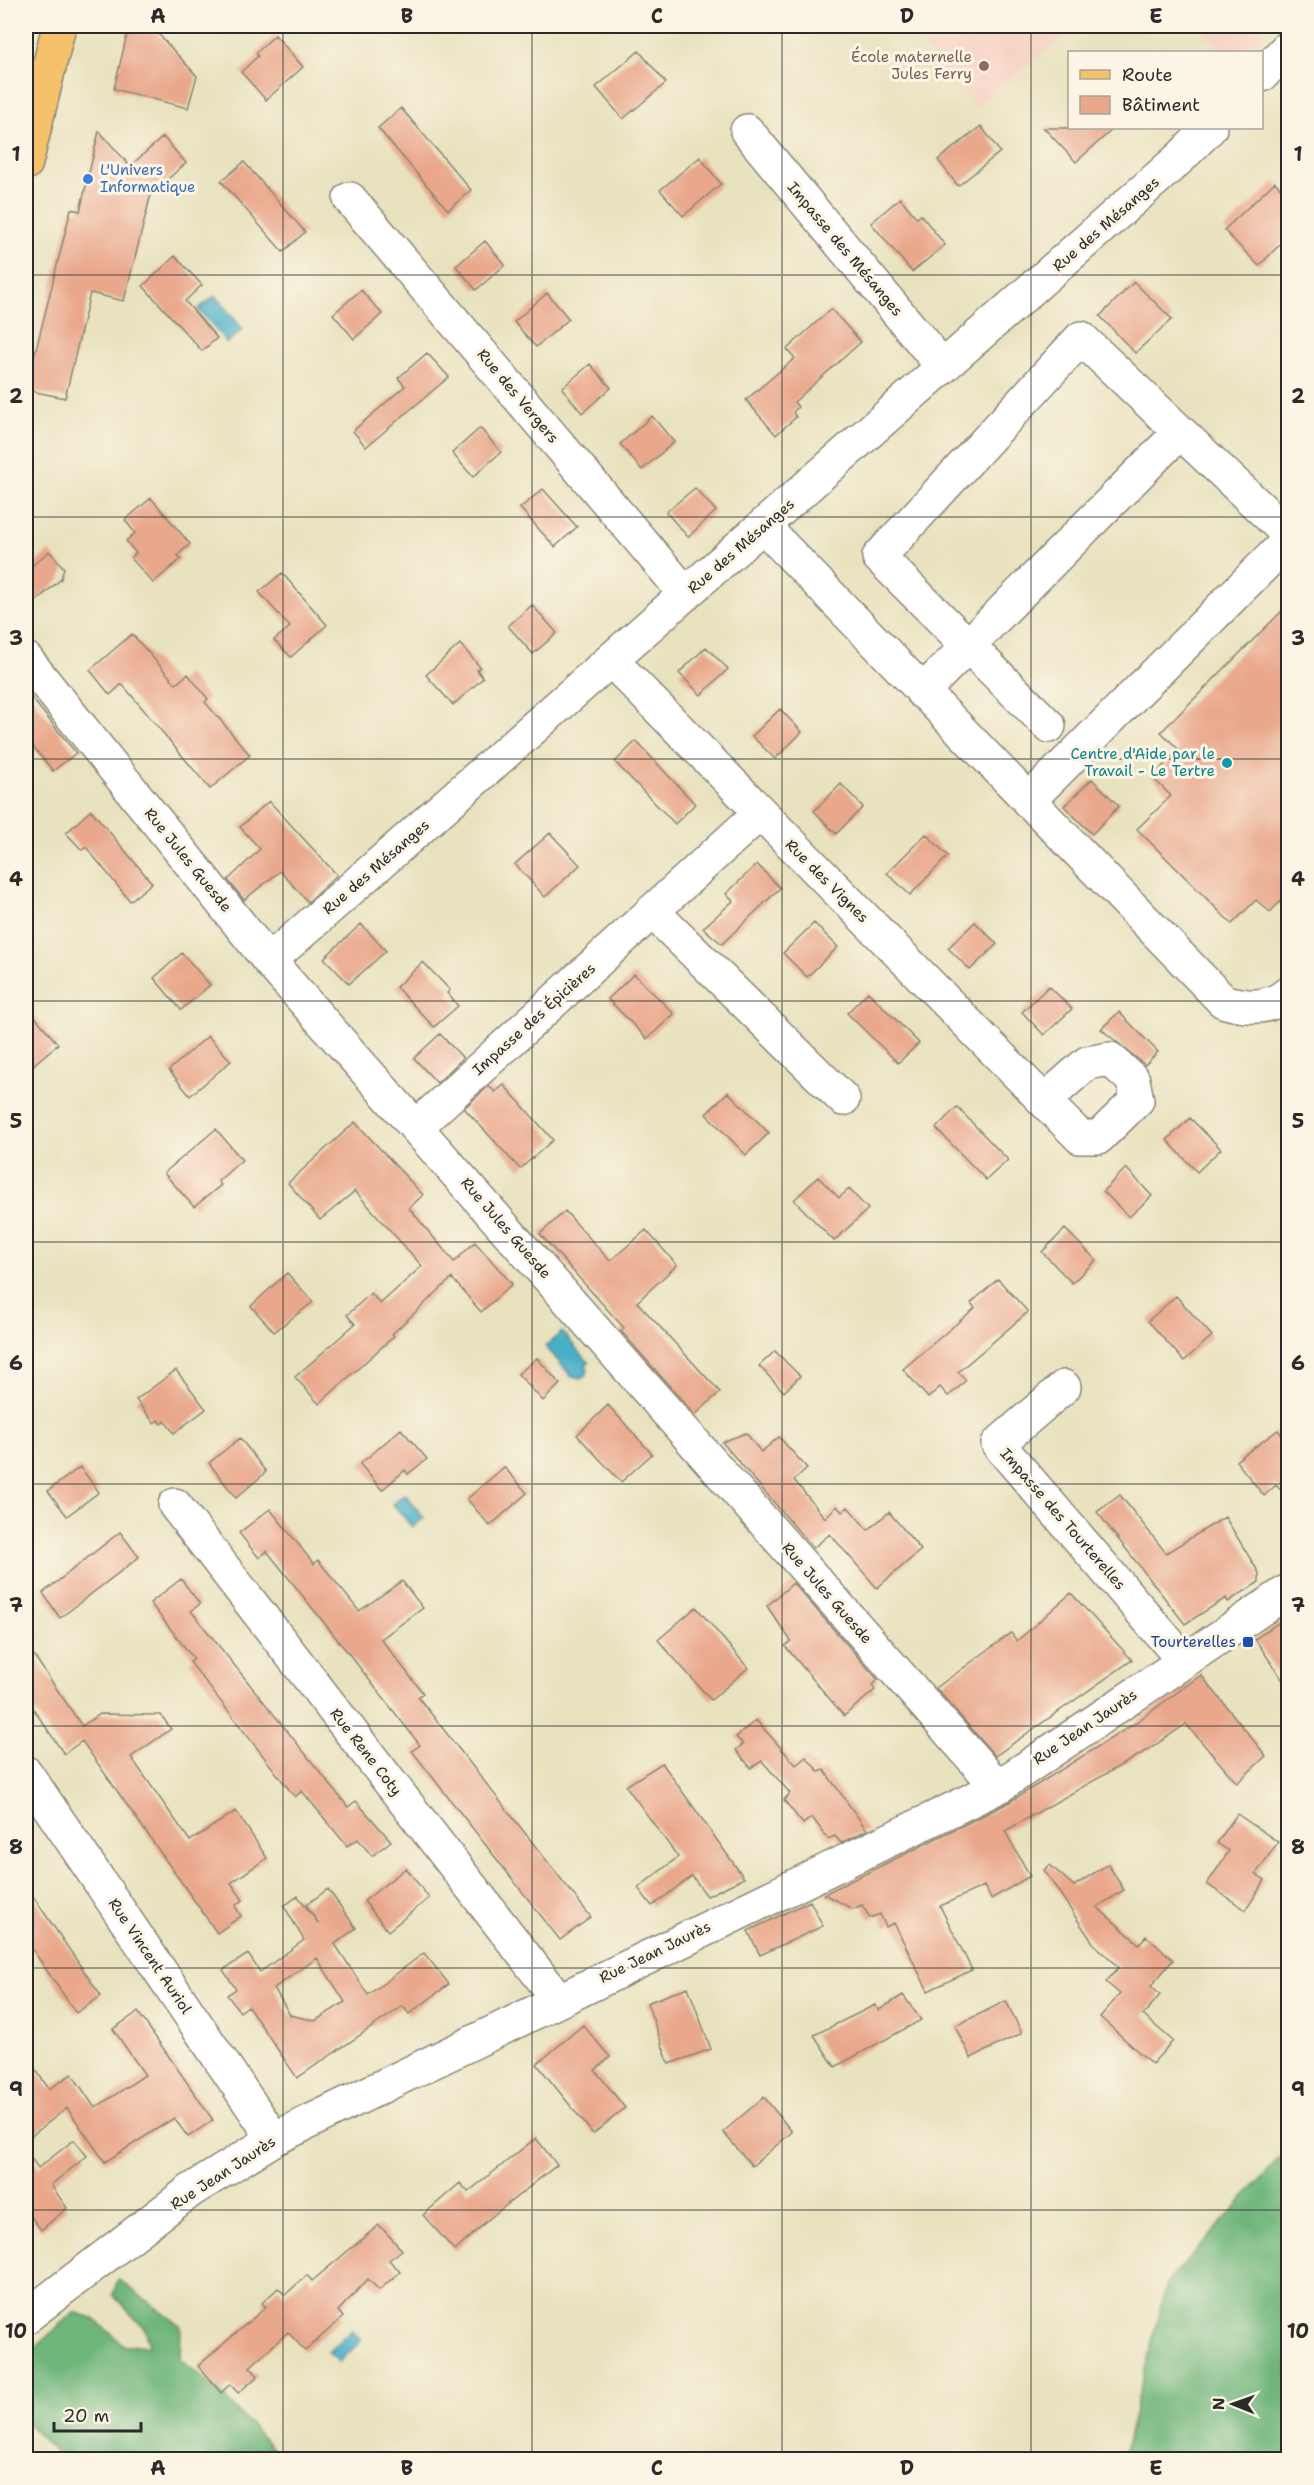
<svg xmlns="http://www.w3.org/2000/svg" width="1314" height="2485" viewBox="0 0 1314 2485" font-family="'Shantell Sans',sans-serif">
	<rect width="100%" height="100%" fill="#fcf5e5"/>
	<filter id="ink" filterUnits="userSpaceOnUse"><feTurbulence type="fractalNoise" baseFrequency=".0167" numOctaves="2"/><feDisplacementMap in="SourceGraphic" scale="12" xChannelSelector="R" yChannelSelector="G"/><feConvolveMatrix kernelMatrix="1 2 1 2 8 2 1 2 1" color-interpolation-filters="sRGB"/></filter>
	<filter id="wash" filterUnits="userSpaceOnUse"><feTurbulence type="fractalNoise" baseFrequency=".008" numOctaves="4" result="noise"/><feDisplacementMap in="SourceGraphic" scale="24" xChannelSelector="R" yChannelSelector="G"/><feGaussianBlur stdDeviation="1.35" result="paint"/><feColorMatrix in="noise" values="0 0 0 0 0 0 0 0 0 0 0 0 0 0 0 0 0 1.4 0 .05"/><feComposite in="paint" operator="in"/></filter>
	<g filter="url(#wash)">
		<rect width="100%" height="100%" fill="#e9e2bf"/>
		<!-- built -->
		<path fill="#f6d2c3" d="M908,26H1077L975,107Z
			M1198,26H1259L1265,33L1244,52H1221Z"/>
		<!-- forest -->
		<path fill="#6eb57a" stroke="#4c7052" stroke-width="1.5" d="M1288,2149V2459H1123L1166,2284Z
			M118,2279L181,2326L180,2359L221,2393L282,2459H62L26,2422V2355L75,2312L94,2319L125,2346L149,2345L146,2330L113,2295Z"/>
		<!-- water -->
		<path fill="#48afc7" stroke="#3a6d79" stroke-width="1.5" d="M215,296L243,329L227,343L198,309Z
			M562,1332L589,1363L586,1365L588,1371L583,1378L572,1377L545,1346Z
			M405,1494L424,1518L412,1527L393,1504Z
			M352,2330L361,2341L339,2362L328,2352Z"/>
		<g id="blocks">
			<!-- building -->
			<path fill="#e9a78b" fill-rule="evenodd" d="M129,26H151L197,76L188,108L114,89Z
				M275,35L303,67L266,100L241,72L258,56L256,53Z
				M639,51L666,83L623,119L596,87Z
				M401,108L471,190L448,210L378,128Z
				M981,126L1000,152L958,186L938,160Z
				M1044,128H1114L1076,162Z
				M99,131L130,166L163,137L186,163L151,194L124,301L90,293L65,398L26,390L71,209L80,211Z
				M700,157L721,184L683,216L660,190Z
				M244,162L305,232L283,252L221,181Z
				M1275,182L1288,197V236L1259,266L1224,230Z
				M900,198L917,218L921,215L945,245L912,272L871,223Z
				M485,241L505,265L476,290L456,266Z
				M175,256L202,285L185,301L217,338L202,351L143,286Z
				M1134,282L1172,319L1135,353L1100,316Z
				M361,290L382,314L354,339L333,314Z
				M547,293L569,319L536,347L514,322Z
				M831,309L861,342L794,402L798,407L793,412L796,417L776,435L746,400L795,358L787,349Z
				M427,353L449,377L366,447L353,431L405,386L398,378Z
				M590,364L611,388L582,413L562,388Z
				M652,416L674,442L642,470L620,444Z
				M480,428L501,452L473,477L452,453Z
				M695,488L716,511L688,537L666,512Z
				M543,489L577,527L555,547L520,508Z
				M151,498L190,544L178,555L181,559L153,583L131,558L136,553L126,541L135,533L125,520Z
				M49,551L64,568L61,579L26,610V571Z
				M282,573L327,625L291,657L274,640L290,627L259,592Z
				M532,605L557,633L533,654L508,626Z
				M1288,605V894L1270,912L1256,900L1232,924L1137,829L1171,796L1152,777L1179,750L1161,732Z
				M132,634L176,684L188,674L208,699L205,702L250,755L210,789L122,684L110,695L90,670Z
				M460,644L480,667L477,670L483,678L453,705L426,675Z
				M706,647L728,669L701,695L679,673Z
				M26,691L76,753L53,771L26,738Z
				M780,709L802,732L775,759L752,736Z
				M636,741L695,804L675,824L615,762Z
				M1092,779L1119,806L1092,834L1064,806Z
				M841,784L863,807L836,834L814,811Z
				M269,801L337,875L308,902L280,871L244,900L228,880L260,849L240,827Z
				M91,810L152,883L130,901L86,847L82,850L66,833Z
				M550,833L580,865L545,897L515,864Z
				M926,834L948,856L910,895L887,873Z
				M757,864L780,888L722,944L703,928L733,901L726,894Z
				M975,922L997,944L970,970L948,948Z
				M814,923L838,947L807,977L783,953Z
				M361,924L386,951L349,984L324,958Z
				M182,953L210,985L181,1010L154,978Z
				M423,962L450,990L447,993L458,1006L434,1027L396,987Z
				M634,974L674,1014L647,1039L608,999Z
				M1049,986L1072,1009L1044,1035L1022,1012Z
				M868,992L919,1043L898,1063L847,1013Z
				M26,1006L58,1044L26,1071Z
				M1119,1012L1158,1052L1145,1065L1101,1029Z
				M440,1034L463,1058L437,1083L414,1058Z
				M208,1036L231,1061L190,1096L169,1070Z
				M504,1085L553,1140L520,1169L464,1108L489,1086L495,1092Z
				M728,1092L769,1133L746,1155L706,1114Z
				M957,1107L1008,1160L986,1180L936,1128Z
				M1190,1118L1221,1149L1197,1172L1167,1140Z
				M355,1122L423,1195L409,1208L454,1262L475,1242L512,1284L481,1312L452,1278L392,1334L394,1336L319,1404L295,1377L355,1324L347,1315L371,1293L380,1304L422,1266L355,1191L320,1220L288,1183Z
				M216,1129L242,1160L218,1181L221,1185L194,1207L164,1173Z
				M1126,1168L1152,1196L1129,1217L1103,1191Z
				M818,1177L839,1198L849,1189L868,1209L834,1241L794,1200Z
				M565,1211L610,1261L646,1230L677,1265L637,1302L720,1392L695,1415L621,1331L624,1328L540,1234Z
				M1065,1229L1096,1260L1072,1283L1042,1252Z
				M287,1273L313,1302L274,1332L251,1306Z
				M998,1279L1028,1312L958,1372L966,1380L957,1389L948,1396L940,1387L928,1398L903,1369L975,1308L971,1303Z
				M1176,1296L1212,1336L1184,1361L1148,1321Z
				M775,1351L800,1376L784,1392L759,1366Z
				M537,1358L560,1384L543,1401L518,1374Z
				M176,1370L206,1409L174,1433L165,1421L161,1424L158,1420L154,1423L136,1400Z
				M608,1405L652,1454L621,1482L577,1435Z
				M401,1429L427,1459L408,1474L405,1470L382,1490L360,1464Z
				M1278,1430L1288,1443V1498L1276,1485L1264,1496L1236,1461Z
				M746,1433L761,1452L779,1437L807,1468L794,1480L825,1518L837,1506L842,1512L848,1507L868,1530L889,1512L921,1550L877,1588L830,1534L813,1548L722,1442Z
				M240,1438L266,1472L236,1498L209,1463Z
				M80,1467L99,1492L67,1516L48,1491Z
				M504,1467L527,1493L490,1526L467,1499Z
				M1120,1495L1166,1553L1225,1517L1259,1573V1582L1228,1602L1226,1598L1185,1624L1097,1512Z
				M270,1509L314,1564L318,1560L359,1611L402,1581L423,1608L381,1639L423,1693L418,1697L591,1917L560,1940L412,1751L420,1745L353,1659L267,1551L259,1558L239,1533Z
				M120,1532L139,1557L60,1618L43,1593Z
				M181,1579L200,1604L191,1611L348,1807L356,1801L391,1841L372,1856L358,1839L347,1846L302,1791L295,1797L190,1662L194,1659L150,1603Z
				M793,1583L878,1680L872,1685L875,1690L844,1716L785,1646L791,1641L767,1606Z
				M1071,1593L1132,1660L995,1756L936,1688L1011,1633L1017,1641Z
				M696,1607L748,1668L711,1700L658,1640Z
				M1288,1616V1688L1255,1639Z
				M26,1644L82,1726L100,1714L161,1715L171,1729L131,1757L190,1841L236,1811L267,1858L231,1883L243,1900L235,1906L241,1916L217,1933L82,1741L64,1754L26,1698Z
				M1201,1675L1266,1756L1237,1783L1186,1724L1148,1750L1005,1831L1030,1876L991,1899L984,1886L940,1906L972,1970L928,1991L894,1923L886,1927L880,1914L870,1918L862,1905L853,1909L824,1894L1008,1803L1131,1726Z
				M756,1720L796,1765L806,1757L819,1772L824,1770L867,1830L841,1843L835,1836L828,1839L812,1817L803,1824L784,1800L790,1793L762,1761L751,1768L736,1750L743,1744L736,1737Z
				M662,1763L744,1878L707,1896L692,1876L652,1906L638,1888L678,1857L626,1786Z
				M1237,1814L1278,1842L1256,1874L1265,1880L1246,1910L1207,1884L1229,1851L1217,1843Z
				M1108,1864L1124,1890L1097,1907L1139,1944L1146,1936L1173,1960L1151,1986L1160,1995L1143,2015L1173,2041L1152,2064L1100,2017L1120,1994L1106,1982L1119,1967L1093,1943L1044,1870L1050,1865L1074,1886Z
				M406,1868L429,1898L388,1931L364,1901Z
				M26,1886L101,1996L76,2013L26,1940Z
				M328,1889L356,1928L335,1944L368,1995L424,1953L449,1984L409,2014L403,2006L297,2078L248,2006L240,2012L227,1995L236,1989L223,1970L248,1954L260,1972L304,1940L284,1906L298,1896L319,1924L306,1905ZM317,1958L345,2002L315,2021L290,2015L274,1988Z
				M810,1901L823,1926L760,1955L748,1931Z
				M688,1987L711,2049L669,2064L647,2003Z
				M903,1995L921,2020L835,2067L814,2035L875,2005L879,2010Z
				M1006,2001L1022,2033L971,2058L955,2026Z
				M138,2012L213,2120L188,2137L174,2118L105,2162L67,2108L26,2140V2056L49,2089L72,2074L95,2108L145,2075L113,2029Z
				M583,2025L610,2057L595,2070L625,2108L593,2134L537,2064Z
				M764,2097L792,2132L752,2166L723,2132Z
				M536,2138L557,2165L490,2218L455,2251L423,2215L460,2183L468,2192Z
				M74,2140L87,2156L51,2185L67,2208L41,2230L26,2210V2151L38,2168Z
				M379,2225L402,2250L389,2260L400,2272L379,2290L368,2279L338,2311L343,2317L305,2351L288,2332L250,2367L258,2376L238,2393L230,2384L221,2393L198,2366L266,2307L262,2303L278,2288L285,2295L307,2275L312,2281Z"/>
		</g>
	</g>
	<g filter="url(#ink)">
		<use href="#blocks" fill-opacity="0" stroke="#8a8675" stroke-width="1.5"/>
		<g fill="none" stroke-linecap="round" stroke-linejoin="round">
			<!-- minor casing -->
			<g stroke="#8a8675" stroke-width="36">
				<path id="minor" d="M1262,75L1288,47
					M747,131L943,367
					M350,199L686,594
					M763,526L1223,1001C1245,1008 1270,1010 1288,993
					M26,659L269,961L998,1787
					M611,660L1044,1101L1080,1137H1099L1137,1100L1133,1080L1110,1059L1087,1063L1044,1101
					M922,692L1180,432
					M1049,726L879,557L1081,338L1288,534
					M1028,801L1288,541
					M652,911L843,1099
					M269,961L1180,158L1210,128
					M417,1126L760,813
					M1064,1387L998,1444L1184,1661
					M175,1505L558,1999
					M26,1773L274,2139
					M26,2317L190,2191L274,2139L998,1787L1288,1591"/>
			</g>
			<!-- major casing -->
			<g stroke="#8a8675" stroke-width="36">
				<path id="major" d="M26,163L59,26"/>
			</g>
			<!-- minor -->
			<use href="#minor" stroke="#fff" stroke-width="33"/>
			<!-- major -->
			<use href="#major" stroke="#f5c16b" stroke-width="33"/>
		</g>
	</g>
	<!-- grid -->
	<path fill="none" stroke="#2b2b2b" stroke-width="1.5" stroke-opacity="0.55" d="M283,26V2460M532,26V2460M782,26V2460M1031,26V2460M26,275H1288M26,517H1288M26,759H1288M26,1001H1288M26,1242H1288M26,1484H1288M26,1726H1288M26,1968H1288M26,2210H1288"/>
	<!-- markers -->
	<circle fill="#8d6e63" stroke="#fcf5e5" stroke-width="2" cx="984" cy="66" r="6"/>
	<circle fill="#3f7fe0" stroke="#fcf5e5" stroke-width="2" cx="88" cy="179" r="6"/>
	<circle fill="#0f9aa8" stroke="#fcf5e5" stroke-width="2" cx="1227" cy="763" r="6"/>
	<rect fill="#1a4fb4" stroke="#fcf5e5" stroke-width="2" x="1242" y="1636" width="12" height="12" rx="3"/>
	<g text-anchor="middle" dominant-baseline="central" stroke-width="6" stroke-linejoin="round" paint-order="stroke">
		<!-- education labels -->
		<g font-size="15" fill="#785e54" stroke="#fcf5e5" text-anchor="end">
			<text x="972" y="57">École maternelle<tspan x="972" dy="17">Jules Ferry</tspan></text>
		</g>
		<!-- shop labels -->
		<g font-size="15" fill="#366cbe" stroke="#fcf5e5" text-anchor="start">
			<text x="100" y="170">L'Univers<tspan x="100" dy="17">Informatique</tspan></text>
		</g>
		<!-- street labels -->
		<g font-size="15" fill="#2b2b2b" stroke="#fcf5e5">
			<text transform="translate(1106 224) rotate(-41)">Rue des Mésanges</text>
			<text transform="translate(845 249) rotate(50)">Impasse des Mésanges</text>
			<text transform="translate(518 396) rotate(50)">Rue des Vergers</text>
			<text transform="translate(741 546) rotate(-41)">Rue des Mésanges</text>
			<text transform="translate(188 860) rotate(51)">Rue Jules Guesde</text>
			<text transform="translate(376 867) rotate(-41)">Rue des Mésanges</text>
			<text transform="translate(827 881) rotate(45)">Rue des Vignes</text>
			<text transform="translate(534 1019) rotate(-42)">Impasse des Épicières</text>
			<text transform="translate(506 1228) rotate(49)">Rue Jules Guesde</text>
			<text transform="translate(1063 1519) rotate(49)">Impasse des Tourterelles</text>
			<text transform="translate(827 1593) rotate(49)">Rue Jules Guesde</text>
			<text transform="translate(1085 1727) rotate(-34)">Rue Jean Jaurès</text>
			<text transform="translate(366 1752) rotate(52)">Rue Rene Coty</text>
			<text transform="translate(655 1952) rotate(-26)">Rue Jean Jaurès</text>
			<text transform="translate(150 1956) rotate(56)">Rue Vincent Auriol</text>
			<text transform="translate(223 2173) rotate(-33)">Rue Jean Jaurès</text>
		</g>
		<!-- culture labels -->
		<g font-size="15" fill="#0d838f" stroke="#fcf5e5" text-anchor="end">
			<text x="1215" y="754">Centre d'Aide par le<tspan x="1215" dy="17">Travail - Le Tertre</tspan></text>
		</g>
		<!-- transit labels -->
		<g font-size="15" fill="#164399" stroke="#fcf5e5" text-anchor="end">
			<text x="1236" y="1642">Tourterelles</text>
		</g>
	</g>
	<!-- margin -->
	<rect width="1314" height="2485" fill="none" stroke="#fcf5e5" stroke-width="66"/>
	<!-- legend -->
	<rect x="1068" y="51" width="195" height="78" fill="#fcf5e5" stroke="#a8a49b" stroke-width="1.5"/>
	<rect x="1080" y="70" width="30" height="9" fill="#f5c16b" stroke="#a8a49b" stroke-width="1.5"/>
	<text x="1122" y="81" font-size="18" fill="#2b2b2b">Route</text>
	<rect x="1080" y="96" width="30" height="18" fill="#e9a78b" stroke="#a8a49b" stroke-width="1.5"/>
	<text x="1122" y="111" font-size="18" fill="#2b2b2b">Bâtiment</text>
	<!-- north arrow -->
	<g transform="translate(1233 2404) rotate(271)" stroke="#fcf5e5" stroke-width="4.5" paint-order="stroke">
	<path d="M0-4.5L10 22L0 15L-10 22Z" fill="#2b2b2b"/>
	<text y="-9" font-size="16" font-weight="bold" text-anchor="middle" fill="#2b2b2b">N</text>
	</g>
	<!-- scale -->
	<path d="M54 2422v9h87v-9" fill="none" stroke="#2b2b2b" stroke-width="3"/>
	<text x="63" y="2422" font-size="18" fill="#2b2b2b" stroke="#fcf5e5" stroke-width="4.5" paint-order="stroke">20 m</text>
	<rect x="33" y="33" width="1248" height="2419" fill="none" stroke="#2b2b2b" stroke-width="2"/>
	<g font-size="20" text-anchor="middle" font-weight="bold" fill="#2b2b2b">
		<text x="158" y="23">A</text>
		<text x="407" y="23">B</text>
		<text x="657" y="23">C</text>
		<text x="907" y="23">D</text>
		<text x="1156" y="23">E</text>
		<text x="16" y="161">1</text>
		<text x="1298" y="161">1</text>
		<text x="16" y="403">2</text>
		<text x="1298" y="403">2</text>
		<text x="16" y="645">3</text>
		<text x="1298" y="645">3</text>
		<text x="16" y="886">4</text>
		<text x="1298" y="886">4</text>
		<text x="16" y="1128">5</text>
		<text x="1298" y="1128">5</text>
		<text x="16" y="1370">6</text>
		<text x="1298" y="1370">6</text>
		<text x="16" y="1612">7</text>
		<text x="1298" y="1612">7</text>
		<text x="16" y="1854">8</text>
		<text x="1298" y="1854">8</text>
		<text x="16" y="2096">9</text>
		<text x="1298" y="2096">9</text>
		<text x="16" y="2338">10</text>
		<text x="1298" y="2338">10</text>
		<text x="158" y="2475">A</text>
		<text x="407" y="2475">B</text>
		<text x="657" y="2475">C</text>
		<text x="907" y="2475">D</text>
		<text x="1156" y="2475">E</text>
	</g>
</svg>
